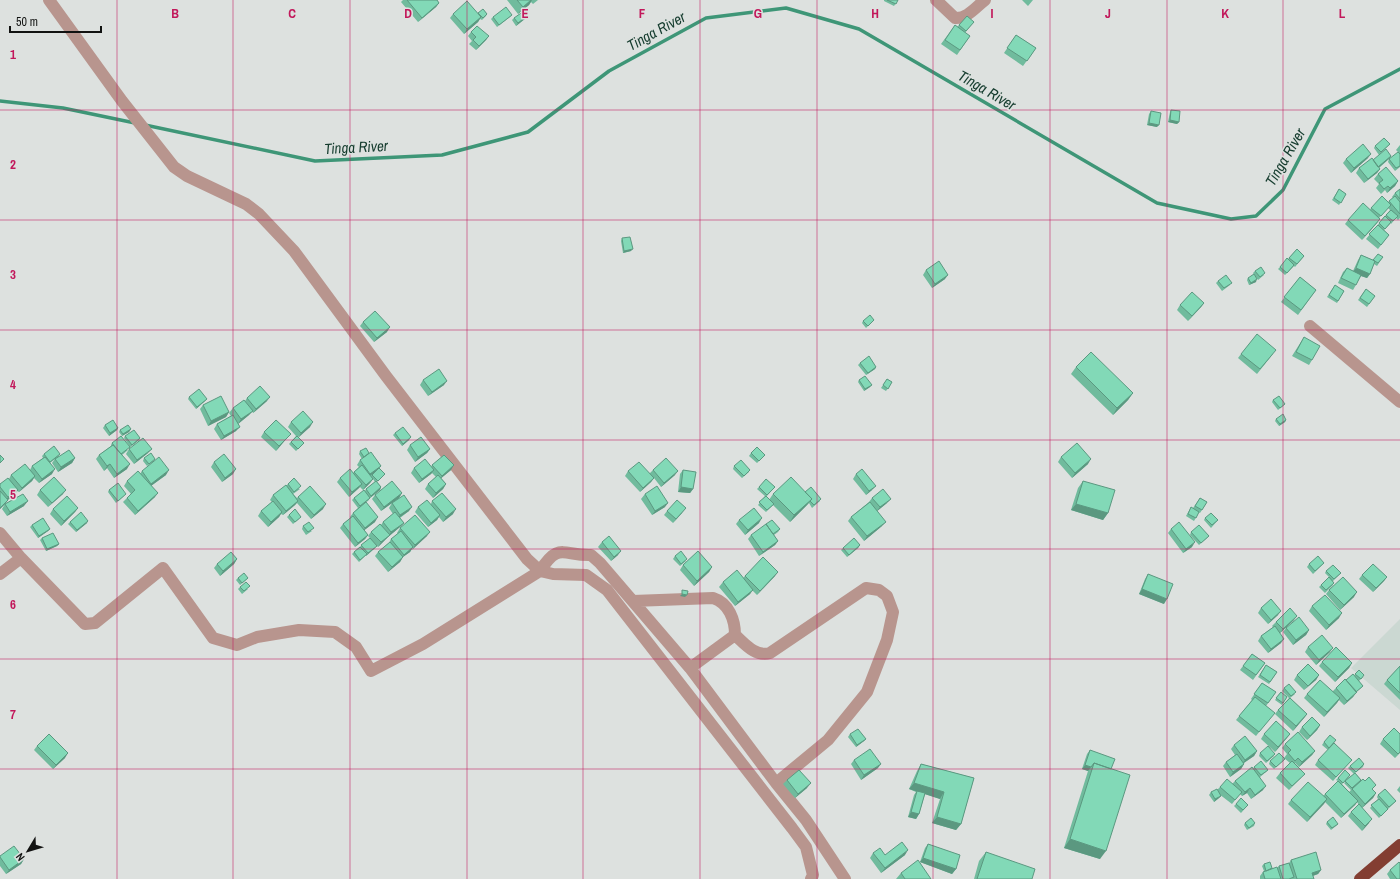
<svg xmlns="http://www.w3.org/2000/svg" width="1400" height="879" viewBox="0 0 1400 879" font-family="'Archivo Narrow',sans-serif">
	<rect width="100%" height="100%" fill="#dde1df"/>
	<!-- built -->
	<path fill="#cbd8d2" d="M1400,619V710L1351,668Z"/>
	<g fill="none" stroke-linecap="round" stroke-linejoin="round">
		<!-- stream -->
		<path stroke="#3e9677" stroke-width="3.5" d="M0,101L63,108L135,123
			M145,125L315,161L442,155L528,132L609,71L706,18L786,8L859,29L1157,203L1231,219L1256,216L1283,190L1325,109L1400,69"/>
		<!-- minor -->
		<path stroke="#b8958e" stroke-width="12" d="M49,0L122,101L174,167L187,176L246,204L259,214L294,251L386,376L527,559L540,571L553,574L586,575L607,590L792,828L806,847L813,875L811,879
			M936,0L955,18C967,19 976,7 985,0
			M1310,326L1400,402
			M0,533L21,558L85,624L95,623L163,568L213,638L237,645L257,637L299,630L335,632L356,647L371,671L423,644L540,571C559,541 563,556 591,555L600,563L690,668L776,783L806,820L845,879
			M0,574L21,558
			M633,601L713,598C729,603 735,620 735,635
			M690,668L735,635C745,644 755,657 770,653L866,588L879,590L887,596L893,612L887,640L867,692L828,740L776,783"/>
		<!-- highway -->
		<path stroke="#833e32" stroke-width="12" d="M1360,879L1400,845"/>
	</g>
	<!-- wall -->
	<path fill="#70bb9d" d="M403,0H437L439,3L436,7L418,22L401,2Z
		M507,0H538L533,4L531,2L529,5L518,14Z
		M884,0H898L894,6L884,1Z
		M1022,0H1033L1028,6Z
		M483,9L487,14L486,16L482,20L480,19L478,22L464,34L450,18L453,14H478Z
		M512,15L510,17L497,27L491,19L493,17Z
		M527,16L526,18L516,26L512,20L514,18Z
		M972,24L965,33L970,36L957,55L941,44L955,25L960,30L957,27L959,25Z
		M471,32L489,36L486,40L476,50L469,44L472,41L468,36Z
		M1016,35L1036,48L1023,66L1004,53Z
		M1171,110L1179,122L1177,124L1168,122L1170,112Z
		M1151,111L1157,127L1147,125L1149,114Z
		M1390,144L1379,155L1374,148L1375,146Z
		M1400,145V154L1396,150Z
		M1400,154V167L1395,171L1388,162L1389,159Z
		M1391,156L1390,158L1379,168L1380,169L1377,173L1364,183L1356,173L1359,168L1373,160Z
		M1368,158L1351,173L1343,163L1346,159Z
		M1378,174L1398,181L1395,186L1387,193L1385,190L1381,194L1376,188L1379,184L1374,179Z
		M1339,189L1346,194L1339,205L1332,200Z
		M1400,189V218L1398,220L1396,218L1391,224V223L1384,230L1389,235L1378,249L1366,239L1390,210L1388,208L1379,218L1377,223L1362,240L1345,224L1348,220L1370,210L1371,208L1388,202L1393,198L1392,197L1395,193Z
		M622,238L631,251L623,253L621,241Z
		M1297,249L1304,256L1295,267L1294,266L1285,275L1278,269L1288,259Z
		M1361,255L1373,260L1383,257L1377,266L1374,264L1370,274L1367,278L1361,276L1353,290L1338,283L1343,272L1347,268L1353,271L1358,260Z
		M926,270L945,279L932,288L923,275Z
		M1255,271L1264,275L1258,280L1253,273Z
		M1300,277L1316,290L1298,315L1281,302Z
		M1248,278L1256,282L1249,285L1247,280Z
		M1218,281L1230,285L1222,291L1216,283Z
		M1335,285L1344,291L1337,303L1327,297Z
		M1366,289L1375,296L1367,307L1358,300Z
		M1204,303L1201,307L1188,321L1177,310L1180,305Z
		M874,320L866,328L862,323L863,321Z
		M363,322L387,332L374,342L360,326Z
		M1304,337L1312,360L1309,365L1292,356Z
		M1241,354H1273L1257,374L1238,358Z
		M860,363L876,367L875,369L866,375L858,365Z
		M1076,367L1133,393L1128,400L1113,415L1071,374Z
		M887,379L892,382L886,391L881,388Z
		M423,380L444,385L428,396L420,385Z
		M859,380L870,387L864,391L858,382Z
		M189,397L207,399L205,401L196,409L188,399Z
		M247,398L267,401L253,413L252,411L249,415L238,424L236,431L221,440L214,429L217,424L231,416L229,413L233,408L245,401Z
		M1273,400L1283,406L1278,410L1272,402Z
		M203,405L229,412L226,417L208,426L200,409Z
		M1276,419L1286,420L1285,422L1279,426L1275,421Z
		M291,422L310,427L298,437L302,445L296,451L289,444L296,436L288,427Z
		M105,425L118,428L117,430L109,436L103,428Z
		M131,429L129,432L122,436L119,432L120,430Z
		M264,432L287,438L276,451L261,437Z
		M395,433L409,440L402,446L393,435Z
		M125,436L140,438L139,440L130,447L124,438Z
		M112,443L128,450L122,455L127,469L114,478L107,468L104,471L96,459L99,455L111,446V445Z
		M410,445L430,449L427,453L415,462L407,450Z
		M129,449L148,453L134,464L126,454Z
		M360,451L369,453L381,466L378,469L385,474L377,482L381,487L380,490L370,498L368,501L366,502L375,522L364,530L368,535L365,539L355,547L340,528L343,524L350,518V517L353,513L358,508L352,500L354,498L365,491L366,489L375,482L373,479L370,483L363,490L360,487L349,497L337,482L340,478L353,473L359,467L357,465L360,460L362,459L359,454Z
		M751,453L765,455L757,463L749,456Z
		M44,454H60L58,456L75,458L72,463L58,472L52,463L55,459L50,463L52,474L39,483L34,478L32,481L19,492L17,491L15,494L8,500L5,504L0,509V484L9,479L11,475L30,470L32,466L43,458L42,456Z
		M1061,457L1088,464L1072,478L1058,462Z
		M144,458L154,461L147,466L143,461Z
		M214,462L233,474L222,482L211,467Z
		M432,465L451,470L441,478L446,484L443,489L433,498L425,489L428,484L436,477L432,473L431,474L419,483L411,473L414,468L431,467Z
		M734,466L749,472L742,478L733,469Z
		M653,470L675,475L661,487L654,478L651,482L640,492L625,476L628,471L650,473Z
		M683,470L693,489L690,493L678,492L680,474Z
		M142,471L166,475L151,486L155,497L135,515L123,502L131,494L124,486L127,481L140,474Z
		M856,474L872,490L866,495L853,479Z
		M1083,481L1108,513L1103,520L1071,510L1078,488Z
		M288,484L300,489L293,494L297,498L298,497L323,509L311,519L297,503L295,505L283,515L281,514L279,517L268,527L258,516L261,511L272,502L270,500L273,495L286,486Z
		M759,487H775L766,497L769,500L773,494L805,492L820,501L812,508L809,503L790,522L773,505L766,512L758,505L765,496L757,489Z
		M40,490L63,494L48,507L37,495Z
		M109,490L124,496L116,503L108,492Z
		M402,493L399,498L381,511L372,499L375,495Z
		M645,494L665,507L652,515L641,499Z
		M872,498L887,503L877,511L882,526L864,541L848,521L851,517L869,502Z
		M1200,498L1207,502L1200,513L1193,508Z
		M432,501L453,514L443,522L439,517L437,520L428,527L415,512L418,507L431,504Z
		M392,503L409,511L400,518L404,523L400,527L388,537L378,547L372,541L375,548L366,556V555L359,562L352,554L354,552L370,538L368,536L371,532L381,525L383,522L393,514L389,508Z
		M5,504L24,506L7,516L2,509Z
		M1191,507L1199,512L1194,521L1186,516Z
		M78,508L75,512L61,526L50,514L53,509Z
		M667,511L682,513L673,523L664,515Z
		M289,515L299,519L293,524L287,517Z
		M1205,518L1218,520L1211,528L1204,520Z
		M739,520L759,523L745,535L736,524Z
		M70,522L87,523L76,532L68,524Z
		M32,525L50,529L48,531L38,538L30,527Z
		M303,526L312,531L306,535L302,529Z
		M400,528L427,536L412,549L410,552L403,557L400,562L388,572L375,556L378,552L389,543L391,539L398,534L397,533Z
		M780,529L778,532L774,535L778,541L775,545L759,556L748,539L751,535Z
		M1171,529L1192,547L1183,553L1168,533Z
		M1191,532L1209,536L1207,538L1199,545L1190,535Z
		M42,538L59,544L57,546L46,551L40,540Z
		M602,542L618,555L611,561L598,547Z
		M860,545L858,548L847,557L841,550L843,548Z
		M675,556L686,561L680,566L673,559Z
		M237,559L234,564L220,576L214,568L217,564Z
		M1324,563L1313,574L1307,567L1309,564Z
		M683,565L712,567L709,572L694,586L680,570Z
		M1326,571L1341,573L1333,581V585L1325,593L1319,587L1329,577L1325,573Z
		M1148,574L1164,604L1139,594L1145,579Z
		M1362,575L1387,577L1384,581L1373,592L1359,579Z
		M745,576H775L757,595L752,590L750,594L735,606L719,587L723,582L743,578Z
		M238,578H248L246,580L240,585L236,580Z
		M240,587L248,589L242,594L238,589Z
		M1329,590L1354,597L1340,610L1326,594Z
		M1312,606L1339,618L1326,630L1309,611Z
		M1261,608L1278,615L1268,624L1258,613Z
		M1294,620L1280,633L1281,643L1268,653L1258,641L1261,636L1273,627L1272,626L1276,622Z
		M1286,628L1309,630L1306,635L1293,645L1283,632Z
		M1308,647L1330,652L1316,665L1305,652Z
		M1252,654L1265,663L1253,680L1240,670Z
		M1322,662L1352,663L1349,668L1335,682L1319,666Z
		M1266,665L1277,672L1269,684L1258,677Z
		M1400,666V700L1384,684L1387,680Z
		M1355,674L1363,677L1359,681L1357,679L1363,686L1361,688L1356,692L1353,697L1344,705L1339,700L1324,717L1304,698L1307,694L1333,691L1336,688L1346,680L1354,676Z
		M1297,675H1319L1316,680L1304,690L1294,680Z
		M1262,683L1276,692L1266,706L1271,717L1256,736L1236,720L1252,700L1251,699Z
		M1284,688L1295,694L1290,698L1307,714L1304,718L1293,731L1275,714L1278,710L1289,698L1282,691Z
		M1281,692L1287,697L1282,705L1275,700Z
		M1320,725L1317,730L1307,740L1299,732L1302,727Z
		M850,734L866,739L864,741L856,747L848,737Z
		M1264,734H1290L1286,739L1275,752L1261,739Z
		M1400,734V753L1395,758L1380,744L1383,739Z
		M1336,740L1328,750L1322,745L1324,742Z
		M1285,744L1315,751L1312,755L1299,767L1295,763H1294L1301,778L1289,790L1276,778L1280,773L1290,763L1284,758L1287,754L1282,748Z
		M1234,745L1257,751L1254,756L1244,763V764L1241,769L1230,777L1223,766L1226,762L1235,755L1231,749Z
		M37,746L65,758L53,769L34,750Z
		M1090,750L1111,769L1100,859L1064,848L1088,771L1082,769L1087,754Z
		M1260,753L1274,756L1266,763L1259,756Z
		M854,760L878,768L861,780L851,764Z
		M1318,760H1352L1348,764L1333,781L1315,765Z
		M1270,761H1283L1274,769L1269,764Z
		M921,764L974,778L961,824L956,830L932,823L940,799L925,794L919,814L916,819L908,817L914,795L916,792L909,789L917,771Z
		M1364,764L1363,767L1355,773L1361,780L1376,793L1373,798L1362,808L1369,823L1362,831L1348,816L1351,812L1359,805L1357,802L1355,805L1341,818L1325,802L1307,822L1288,804L1291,800L1323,796L1338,781L1336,780L1338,778L1349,777L1342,784L1349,792L1351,790L1344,783L1354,774L1348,768L1350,766Z
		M1254,767L1268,770L1266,772L1260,777L1263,790L1251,799L1247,793L1242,796L1240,794L1232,804L1219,794L1221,796L1219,798L1214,802L1209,795L1211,792L1217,790L1220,787L1232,784L1235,781L1253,769Z
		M787,780L807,788L795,798L783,784Z
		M1400,786V793L1397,790Z
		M1378,795L1396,801L1379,818L1370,808L1378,799L1377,797Z
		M1236,804L1248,805L1241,813L1234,806Z
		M1327,822L1338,824L1336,826L1331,830L1326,824Z
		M1245,823H1255L1254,826L1247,830L1244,825Z
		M928,844L956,869L952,874L920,862L925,848Z
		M986,852L1032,879H974L979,861Z
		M873,853L885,855H905L881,873L870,858Z
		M0,856L24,859L21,864L6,874L0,866Z
		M1291,860L1321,870L1318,874L1313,876L1314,879H1260V876L1263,872L1264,871L1262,866L1264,864L1272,868H1277L1279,866L1289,863Z
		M1390,870L1400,879H1390L1387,874Z
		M901,873L931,879H896Z"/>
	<!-- shaded-wall -->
	<path fill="#5b9880" d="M531,0H532L529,5L518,14L523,7Z
		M439,3L436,7L418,22L422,18Z
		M527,16L526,18L516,26L518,23Z
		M481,17L478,22L464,34L467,29Z
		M489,36L486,40L476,50L479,46Z
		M1170,120L1179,122L1177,124L1168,122Z
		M1149,123L1159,125L1157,127L1147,125Z
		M1371,154L1368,158L1351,173L1354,168Z
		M1391,156L1390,158L1377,169L1378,167Z
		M1380,169L1377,173L1364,183L1368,179Z
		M1398,181L1395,186L1387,193L1390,188Z
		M1380,219L1377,223L1362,240L1365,236Z
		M633,249L631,251L623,253L624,251Z
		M1356,268L1370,274L1367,278L1352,273Z
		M948,275L945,279L932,288L935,284Z
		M1257,279L1256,282L1249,285L1251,283Z
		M1204,303L1201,307L1188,321L1192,316Z
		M390,327L387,332L374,342L377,338Z
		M876,367L875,369L866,375L868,373Z
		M447,381L444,385L428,396L432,392Z
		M872,385L870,387L864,391L865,389Z
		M1133,393L1128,400L1113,415L1117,408Z
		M270,397L267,401L253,413L256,409Z
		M207,399L205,401L196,409L197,407Z
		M253,411L249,415L238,424L241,419Z
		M229,412L226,417L208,426L211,421Z
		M1286,420L1285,422L1279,426L1280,424Z
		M313,422L310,427L298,438L301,433Z
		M240,427L236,431L221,440L224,436Z
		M118,428L117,430L109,436L110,433Z
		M131,429L129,432L122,436L123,434Z
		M291,434L287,438L276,451L279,446Z
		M411,437L409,440L402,446L403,444Z
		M140,438L139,440L130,447L132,445Z
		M152,449L148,453L134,464L137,460Z
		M430,449L427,453L415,462L418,457Z
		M75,458L72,463L58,472L61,467Z
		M1091,459L1088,464L1072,478L1075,473Z
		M110,464L107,468L104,471L107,466Z
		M130,464L127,469L114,478L117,474Z
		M454,465L451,470L439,480L442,476Z
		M381,466L378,470L367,478L370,474Z
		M55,469L52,474L39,483L42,479Z
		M236,469L233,474L222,482L225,478Z
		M169,470L166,475L148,488L151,484Z
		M434,470L431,474L419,483L422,479Z
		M678,471L675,475L661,487L664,483Z
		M35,476L32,481L19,492L22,488Z
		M654,478L651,482L640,492L643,488Z
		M373,479L370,483L363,490L366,485Z
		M362,484L359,488L349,497L352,492Z
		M446,484L443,489L433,498L436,493Z
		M876,486L872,490L866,495L869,491Z
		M381,487L380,490L370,498L371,496Z
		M681,487L693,489L690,493L678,492Z
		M18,490L15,494L5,502L8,497Z
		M66,490L63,494L48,507L52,503Z
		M158,493L155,497L135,515L138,511Z
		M402,493L399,498L381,511L384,507Z
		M812,499L807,505L790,522L794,515Z
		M891,499L887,503L876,512L880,507Z
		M8,500L5,504L0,509V508Z
		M28,501L24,506L7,516L10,512Z
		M298,501L295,505L283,515L286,511Z
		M668,503L665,507L652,515L655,511Z
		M326,504L323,509L311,519L314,515Z
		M1076,504L1108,513L1103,520L1071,510Z
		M412,507L409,511L397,519L400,515Z
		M78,508L75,512L61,526L64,521Z
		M686,508L682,513L673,523L676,519Z
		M456,509L453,514L443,522L446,517Z
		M282,512L279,517L268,527L271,522Z
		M440,515L437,520L428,527L431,523Z
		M378,517L375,522L362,532L365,528Z
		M762,518L759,523L745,535L748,530Z
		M88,521L87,523L76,532L77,530Z
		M886,522L882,526L864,541L867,536Z
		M404,523L400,527L388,537L378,547L381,542L389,535L391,532Z
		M50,529L48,531L38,538L39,536Z
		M430,532L427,536L412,550L415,545Z
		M368,535L365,539L355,547L358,543Z
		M778,541L775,545L759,556L763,552Z
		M1195,542L1192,547L1183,553L1186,549Z
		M59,544L57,546L46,551L47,549Z
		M860,545L858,548L847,557L849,555Z
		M377,546L375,548L366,556L368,553Z
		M413,547L410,552L400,559L404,555Z
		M621,551L618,555L611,561L614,557Z
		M403,557L400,562L388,572L392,567Z
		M237,559L234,564L220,576L223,571Z
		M712,567L709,572L694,586L697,581Z
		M778,572L775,576L757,595L760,591Z
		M1387,577L1384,581L1373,592L1376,588Z
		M1142,589L1167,599L1164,604L1139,594Z
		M753,590L750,594L735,606L738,602Z
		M1357,592L1354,597L1340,610L1344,605Z
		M682,594L687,595L685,597L680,596Z
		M1281,611L1278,615L1268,624L1271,620Z
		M1342,613L1339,618L1326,630L1329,625Z
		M1297,616L1294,620L1279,634L1283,629Z
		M1309,630L1306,635L1293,645L1296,640Z
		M1284,639L1281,643L1268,653L1271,649Z
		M1333,648L1330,652L1316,665L1319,660Z
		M1352,663L1349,668L1335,682L1338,677Z
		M1319,675L1316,680L1304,690Z
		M1357,692L1353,697L1344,705L1347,701Z
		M1340,698L1337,703L1324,717L1327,712Z
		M1307,714L1304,718L1293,731L1296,726Z
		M1320,725L1317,730L1307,740L1310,736Z
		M1290,734L1286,739L1275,752L1278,747Z
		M866,739L864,741L856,747L857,745Z
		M1257,751L1254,756L1242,764L1245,760Z
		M1315,751L1312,755L1299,767L1302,762Z
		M68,753L65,758L53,769L56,765Z
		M881,764L878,768L861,780L864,775Z
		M1244,764L1241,769L1230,777L1233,772Z
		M1085,765L1091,767L1088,771L1082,769Z
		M811,783L807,788L795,798L798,794Z
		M914,783L944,792L940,799L909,789Z
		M1266,786L1263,790L1251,799L1255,795Z
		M1250,788L1247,793L1242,796L1245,792Z
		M1376,793L1373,798L1362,808L1365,804Z
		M1221,796L1219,798L1214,802L1215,799Z
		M1327,799L1324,804L1307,822L1310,817Z
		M1358,801L1355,805L1341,818L1344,814Z
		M911,812L919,814L916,819L908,817Z
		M937,817L961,824L956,830L932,823Z
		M1372,819L1369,823L1362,831L1365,826Z
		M1070,839L1106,851L1100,859L1064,848Z
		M908,850L905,855L881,873L885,868Z
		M923,858L956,869L952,874L920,862Z
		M24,859L21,864L6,874L9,870Z
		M1321,870L1318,874L1309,877L1312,873Z"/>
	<!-- building -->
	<path fill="#82d9b7" stroke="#5b9880" d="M407,0H437L439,3L422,18Z
		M517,0H531L523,7Z
		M887,0H898L896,4Z
		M467,1L481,17L467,29L453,14Z
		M506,7L512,15L499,25L493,17Z
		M483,9L487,14L483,18L478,13Z
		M524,11L527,16L518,23L514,18Z
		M967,16L974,22L966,31L959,25Z
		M955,25L970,36L960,50L945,40Z
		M477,26L489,36L479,46L473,40L476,37L471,32Z
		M1016,35L1036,48L1027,61L1007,48Z
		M1171,110L1180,111L1179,122L1170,120Z
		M1151,111L1161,113L1159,125L1149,123Z
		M1384,138L1390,144L1381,152L1375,146Z
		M1363,144L1371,154L1354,168L1346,159Z
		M1386,149L1391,156L1378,167L1373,160Z
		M1398,152L1400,154V166L1396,168L1389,159Z
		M1372,158L1380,169L1368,179L1359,168Z
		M1386,167L1398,181L1390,188L1388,186L1384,189L1379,183L1383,180L1378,174Z
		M1339,189L1346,194L1341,203L1334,198Z
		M1400,189V199L1395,193Z
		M1382,196L1391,205L1381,216L1371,208Z
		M1395,196L1400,202V214L1389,201Z
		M1363,203L1380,219L1365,236L1348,220Z
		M1391,210L1398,216L1393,221L1386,215Z
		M1385,216L1391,222L1385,229L1379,223Z
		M1378,225L1389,235L1381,245L1369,234Z
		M630,237L633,249L624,251L622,238Z
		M1297,249L1304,256L1297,264L1289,258Z
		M1378,254L1383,257L1378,263L1373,260Z
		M1361,255L1375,261L1370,274L1356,268Z
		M1287,258L1294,265L1287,273L1280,267Z
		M939,261L948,275L935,284L926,270Z
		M1261,267L1265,273L1260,277L1255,271Z
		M1347,268L1361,275L1356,285L1341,278Z
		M1254,274L1257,279L1251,283L1248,278Z
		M1226,275L1232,283L1224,288L1218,281Z
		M1300,277L1316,290L1301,310L1284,297Z
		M1335,285L1344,291L1338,301L1329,295Z
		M1366,289L1375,296L1369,304L1360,298Z
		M1192,292L1204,303L1192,316L1180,305Z
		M375,311L390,327L377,338L363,322Z
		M870,315L874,320L868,326L863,321Z
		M1257,334L1276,350L1260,369L1241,354Z
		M1304,337L1320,346L1312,360L1296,352Z
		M1091,352L1133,393L1117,408L1076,367Z
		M869,356L876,367L868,373L860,363Z
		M439,369L447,381L432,392L423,380Z
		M865,376L872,385L865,389L859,380Z
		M887,379L892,382L888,389L883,385Z
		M260,386L270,397L256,409L247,398Z
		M199,389L207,399L197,407L189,397Z
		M221,396L229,412L211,421L203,405Z
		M1279,396L1285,404L1280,408L1273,400Z
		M244,400L253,411L241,419L233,408Z
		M303,411L313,422L301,433L291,422Z
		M1283,414L1286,420L1280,424L1276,419Z
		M233,415L240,427L224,436L217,424Z
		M113,420L118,428L110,433L105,425Z
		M276,420L291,434L279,446L264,432Z
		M128,425L131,429L123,434L120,430Z
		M403,427L411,437L403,444L395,433Z
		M134,430L140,438L132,445L125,436Z
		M121,436L130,447L121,454L112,443Z
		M297,436L304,443L298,449L291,442Z
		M421,437L430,449L418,457L410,445Z
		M143,438L152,449L137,460L129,449Z
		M1077,443L1091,459L1075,473L1061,457Z
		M113,445L130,464L117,474L110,464L107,466L99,455Z
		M54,446L60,454L50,462L44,454Z
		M757,447L765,455L759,461L751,453Z
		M366,448L369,453L364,457L360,451Z
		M69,450L75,458L61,467L55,459Z
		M371,452L381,466L370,474L360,460Z
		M151,453L155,459L149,464L144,458Z
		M224,454L236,469L225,478L214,462Z
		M0,455L4,459L0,463Z
		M444,455L454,465L442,476L432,465Z
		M45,457L55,469L42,479L32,466Z
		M159,457L169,470L151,484L142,471Z
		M666,458L678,471L664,483L653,470Z
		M425,459L434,470L422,479L414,468Z
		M741,460L750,470L744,476L734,466Z
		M639,462L654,478L643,488L628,471Z
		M25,464L35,476L22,488L11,475Z
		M362,465L373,479L366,485L354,472Z
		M379,468L385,474L378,481L372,475Z
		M350,469L362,484L352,492L340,478Z
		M862,469L876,486L869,491L856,474Z
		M683,470L696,472L693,489L681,487Z
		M138,471L158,493L138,511L127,498L135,490L127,481Z
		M438,475L446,484L436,493L428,484Z
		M54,477L66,490L52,503L40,490Z
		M791,477L812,499L794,515L773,494Z
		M8,478L18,490L8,497L0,487V484Z
		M294,478L301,486L294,492L288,484Z
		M766,479L775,487L767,495L759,487Z
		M376,481L381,487L371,496L366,489Z
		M392,481L402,493L384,507L375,495Z
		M1083,481L1115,490L1108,513L1076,504Z
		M118,483L126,494L118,501L109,490Z
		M286,485L298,501L286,511L273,495Z
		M310,486L326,504L314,515L298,497Z
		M657,486L668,503L655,511L645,494Z
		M811,487L821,499L814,505L810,501L812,499L805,492Z
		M883,489L891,499L880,507L872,498Z
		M364,490L370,498L360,506L354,498Z
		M0,491L8,500L0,508Z
		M442,493L456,509L446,517L432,501Z
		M23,494L28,501L10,512L5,504Z
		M404,495L412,507L400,515L392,503Z
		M67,496L78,508L64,521L53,509Z
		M766,496L774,504L767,510L759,502Z
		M1200,498L1207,502L1202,510L1195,506Z
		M427,500L440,515L431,523L418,507Z
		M677,500L686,508L676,519L667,511Z
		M273,501L282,512L271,522L261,511Z
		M366,502L378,517L365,528L353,513Z
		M870,502L886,522L867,536L851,517Z
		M1191,507L1199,512L1196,518L1188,514Z
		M754,508L762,518L748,530L739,520Z
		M295,509L301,517L295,522L289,515Z
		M81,512L88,521L77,530L70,522Z
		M395,512L404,523L391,532L383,522Z
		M1211,513L1218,520L1212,525L1205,518Z
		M415,515L430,532L415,545L400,528Z
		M353,516L368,535L358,543L343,524Z
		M43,518L50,529L39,536L32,525Z
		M772,520L780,529L773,534L766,524Z
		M309,522L314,528L308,532L303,526Z
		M1179,522L1195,542L1186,549L1171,529Z
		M380,524L390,535L381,542L371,532Z
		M766,524L778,541L763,552L751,535Z
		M1199,525L1209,536L1201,543L1191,532Z
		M401,531L413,547L404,555L391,539Z
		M53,533L59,544L47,549L42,538Z
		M609,536L621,551L614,557L602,542Z
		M370,538L377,546L368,553L361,545Z
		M854,538L860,545L849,555L843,548Z
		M390,542L403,557L392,567L378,552Z
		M360,547L367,554L360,560L354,552Z
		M681,551L687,559L681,564L675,556Z
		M698,551L712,567L697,581L683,565Z
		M231,552L237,559L223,571L217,564Z
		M1318,556L1324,563L1315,571L1309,564Z
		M763,557L778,572L760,591L745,576Z
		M1373,564L1387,577L1376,588L1362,575Z
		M1333,565L1341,573L1334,579L1326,571Z
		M737,570L753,590L738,602L723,582Z
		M244,573L248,578L242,583L238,578Z
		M1148,574L1173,584L1167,599L1142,589Z
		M1329,577L1334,583L1326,590L1321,585Z
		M1343,577L1357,592L1344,605L1329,590Z
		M246,582L250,586L244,591L240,587Z
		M682,590L688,591L687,595L682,594Z
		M1325,595L1342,613L1329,625L1312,606Z
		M1271,599L1281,611L1271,620L1261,608Z
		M1290,608L1297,616L1283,629L1276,622Z
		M1299,617L1309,630L1296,640L1286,628Z
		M1275,626L1284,639L1271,649L1261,636Z
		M1322,635L1333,648L1319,660L1308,647Z
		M1336,647L1352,663L1338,677L1322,662Z
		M1252,654L1265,663L1256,675L1243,666Z
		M1308,664L1319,675L1308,686L1297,675Z
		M1266,665L1277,672L1270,682L1260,675Z
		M1400,666V693L1387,680Z
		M1359,670L1364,675L1361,679L1355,674Z
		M1353,674L1363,686L1356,692L1346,680Z
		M1345,679L1357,692L1347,701L1336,688Z
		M1320,680L1340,698L1327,712L1307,694Z
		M1262,683L1276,692L1268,703L1254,694Z
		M1289,684L1296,692L1291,696L1284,688Z
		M1281,692L1287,697L1283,703L1276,698Z
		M1255,697L1275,713L1259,732L1239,716Z
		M1290,698L1307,714L1296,726L1278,710Z
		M1312,717L1320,725L1310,736L1302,727Z
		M1276,721L1290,734L1278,747L1264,734Z
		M1394,728L1400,734V752L1398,754L1383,739Z
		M858,729L866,739L857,745L850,734Z
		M1298,732L1315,751L1302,762L1298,758L1295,761L1288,753L1291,750L1285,744Z
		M49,734L68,753L56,765L37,746Z
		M1330,735L1336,740L1329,748L1324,742Z
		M1245,736L1257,751L1245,760L1234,745Z
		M1334,743L1352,760L1336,777L1318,760Z
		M1268,746L1275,754L1267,761L1260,753Z
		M870,749L881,764L864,775L854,760Z
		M1090,750L1115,759L1111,769L1094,763L1091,767L1085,765Z
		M1279,753L1285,759L1276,767L1270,761Z
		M1237,754L1244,764L1233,772L1226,762Z
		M1359,758L1364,764L1356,772L1350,766Z
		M1261,761L1268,770L1261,775L1254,767Z
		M1292,761L1305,774L1292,786L1280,773Z
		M1094,763L1130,775L1106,851L1070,839Z
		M921,764L974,778L961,824L937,817L944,792L914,783Z
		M1252,767L1266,786L1255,795L1250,788L1245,792L1235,781Z
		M799,770L811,783L798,794L787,780Z
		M1345,770L1350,775L1343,783L1338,778Z
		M1355,773L1361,780L1352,788L1345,781Z
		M1369,777L1376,785L1372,789L1376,793L1365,804L1352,789L1363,779L1365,781Z
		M1227,779L1242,792L1235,800L1220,787Z
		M1338,781L1358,801L1344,814L1325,794Z
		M1308,782L1327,799L1310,817L1291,800Z
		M1217,789L1221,796L1215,799L1211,792Z
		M1385,789L1396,801L1389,807L1378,795Z
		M917,791L925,793L919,814L911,812Z
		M1241,798L1248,805L1243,810L1236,804Z
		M1379,799L1388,809L1381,816L1371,805Z
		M1359,804L1372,819L1365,826L1351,812Z
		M1333,817L1338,824L1332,828L1327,822Z
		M1251,818L1255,823L1249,828L1245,823Z
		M902,842L908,850L885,868L873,853L880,848L885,855Z
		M928,844L960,855L956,869L923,858Z
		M14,846L24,859L9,870L0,857V856Z
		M986,852L1035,869L1032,879H977Z
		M1316,852L1321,870L1312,873L1314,879H1297L1291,860Z
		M918,860L931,879H905L901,873Z
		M1270,862L1272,868L1266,871L1264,864Z
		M1399,862L1400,863V879H1397L1390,870Z
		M1289,863L1294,877L1289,879H1283L1279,866Z
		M1277,867L1281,879H1265L1263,872Z"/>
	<!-- grid -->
	<path fill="none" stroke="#c2185b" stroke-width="1" stroke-opacity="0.55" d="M117,0V879M233,0V879M350,0V879M467,0V879M583,0V879M700,0V879M817,0V879M933,0V879M1050,0V879M1167,0V879M1283,0V879M0,110H1400M0,220H1400M0,330H1400M0,440H1400M0,549H1400M0,659H1400M0,769H1400"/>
	<g text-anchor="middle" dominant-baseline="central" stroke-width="3" stroke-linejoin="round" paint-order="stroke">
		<!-- water labels -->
		<g font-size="15" font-style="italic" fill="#153c2e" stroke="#dde1df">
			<text transform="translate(656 31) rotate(-29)">Tinga River</text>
			<text transform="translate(987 90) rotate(30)">Tinga River</text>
			<text transform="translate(356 147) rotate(-3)">Tinga River</text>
			<text transform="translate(1285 157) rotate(-60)">Tinga River</text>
		</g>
	</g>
	<g font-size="13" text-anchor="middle" font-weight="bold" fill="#c2185b" stroke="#dde1df" stroke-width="3" stroke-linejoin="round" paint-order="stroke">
		<text x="175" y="18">B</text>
		<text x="292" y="18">C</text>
		<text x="408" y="18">D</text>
		<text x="525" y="18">E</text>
		<text x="642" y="18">F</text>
		<text x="758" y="18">G</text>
		<text x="875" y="18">H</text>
		<text x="992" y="18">I</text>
		<text x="1108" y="18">J</text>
		<text x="1225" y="18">K</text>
		<text x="1342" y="18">L</text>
		<text x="13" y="59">1</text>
		<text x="13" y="169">2</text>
		<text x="13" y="279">3</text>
		<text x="13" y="389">4</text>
		<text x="13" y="499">5</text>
		<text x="13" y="609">6</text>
		<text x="13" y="719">7</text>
	</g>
	<!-- north arrow -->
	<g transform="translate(28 851) rotate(232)" stroke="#dde1df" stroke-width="3" paint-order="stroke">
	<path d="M0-3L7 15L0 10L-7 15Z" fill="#111211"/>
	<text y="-6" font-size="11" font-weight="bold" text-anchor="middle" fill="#111211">N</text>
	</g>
	<!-- scale -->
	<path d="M10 26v6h91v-6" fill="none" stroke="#111211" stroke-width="2"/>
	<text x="16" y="26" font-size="12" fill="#111211" stroke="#dde1df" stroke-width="3" paint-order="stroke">50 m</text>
</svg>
